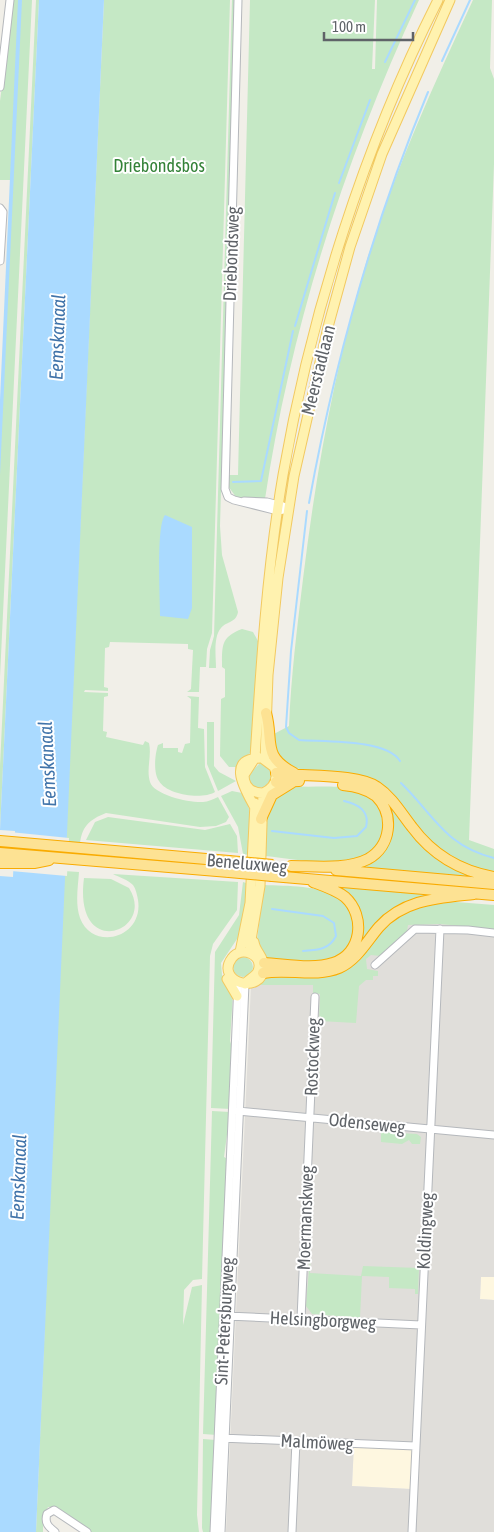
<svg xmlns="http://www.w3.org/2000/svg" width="494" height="1532" viewBox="0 0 494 1532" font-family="'Asap Condensed',sans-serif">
	<rect width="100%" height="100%" fill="#f1efe8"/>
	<!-- commercial -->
	<path fill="#fef7e0" d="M481,1277H494V1300L480,1299Z
		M354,1444L413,1448L411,1489L352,1486Z"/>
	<!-- industrial -->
	<path fill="#e0deda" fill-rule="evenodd" d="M421,907L494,913V1277H481L480,1299L494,1300V1532H226L251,985ZM354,1444L413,1448L411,1489L352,1486Z"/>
	<!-- green -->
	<path fill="#c5e8c5" d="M13,0H32L0,677V447L13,180H0V101Z
		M36,0H39L0,830V766Z
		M104,0H230L212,633L207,649L206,667H200L199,692H187L191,689L193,650L188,649V644L110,642L109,647L105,648L104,687L108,688V691L85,690L84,692L108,693V696L104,697L103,731L107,732L106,737L143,745L145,741L149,743C152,756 146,769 150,782C154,795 190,803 203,802C208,802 213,799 218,797L229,817L226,822L216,826L200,827L106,813C80,823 80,835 79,861L65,860Z
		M232,0H235L220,526L222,555L238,612C236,623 227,621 221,628C213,637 216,657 216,668H209L210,650L214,636Z
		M250,0H375L372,69H375L377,0H419C345,159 291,326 265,499L236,497L228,486V475H238Z
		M473,0H492L490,68L494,79V164L469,840L494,849V874L468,867L431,844L390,794L289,766L277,757L270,736L289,726C291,677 297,628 303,579C316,472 335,366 366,263C394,172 433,86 473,0Z
		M242,629L253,632L258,641L251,752L237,767H229L220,756L221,699L225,697V669L222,667C222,645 221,637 242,629Z
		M187,696L199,697L198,728L204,729L205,767L215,792C202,800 167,795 159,781C153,773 155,754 158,745L163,743V748H178V752L182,753L185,744L190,743L191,699Z
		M207,722H214V766L219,772L236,781L218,791L207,764Z
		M260,763L270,770L271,779L265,787L256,788L250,783L249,774Z
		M289,777C324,780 367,776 393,805C409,824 420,844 441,859C455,869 480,873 489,880L349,867C354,865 363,864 370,861C385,854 392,838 391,822C388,782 341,782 311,780C304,779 294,779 289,777Z
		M292,786C313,788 338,784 358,790C395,801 390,851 354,859C327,866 293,859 265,856L266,817L271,800Z
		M232,791L242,793C255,811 250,834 249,855L243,854L238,827L221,796Z
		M108,817L205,830L230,824L237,836L238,853L86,840L95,822Z
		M64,871L79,872C78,887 75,904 80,918C93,952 144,938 138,900C137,895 136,889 133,885C128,880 119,877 113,874L238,882L237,910L213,944L210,956L202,1279L193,1280L184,1290L183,1325L192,1287L202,1285L197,1515L199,1532H91L57,1507H48L43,1518V1532H36Z
		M84,878L111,879L129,888C157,932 73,962 84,878Z
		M243,882L246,883L245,909L239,936L221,963L222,975L233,994L230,1041L233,1050L231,1109L211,1108L215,952L239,915Z
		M264,885C288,886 319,885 339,898C365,915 354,957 324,962C306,965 285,960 267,958L257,940Z
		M327,886L432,895L412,900L354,952L358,912Z
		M444,901L494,905V929L440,924L408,925L407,931L380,956L371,955L366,959L367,969L378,971V976H373V980H366L359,986L356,1023L319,1021L320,994L313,993V985H255L267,975H327L391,921L410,908Z
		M233 967a10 10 0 1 1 20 0a10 10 0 1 1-20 0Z
		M212,1111L230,1112L224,1157L226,1158L228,1169L217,1435L203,1434Z
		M381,1132L417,1134L421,1137L420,1144H412L409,1140L402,1144L381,1142Z
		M311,1244L310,1273L361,1276L363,1266L419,1268L418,1294H415V1289L389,1288V1277L362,1276L360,1318L312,1314L306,1306Z
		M203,1439L216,1440L211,1532H203L202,1528Z"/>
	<!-- water -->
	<path fill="#aadaff" d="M18,0H22L0,475V400Z
		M39,0H104L36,1532H0V876L13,877L15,831L0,830Z
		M165,515L192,527V608L188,619L160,616C160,598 156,526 165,515Z"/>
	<!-- pier -->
	<path fill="#f1efe8" d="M0,831L69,838L67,876L11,871L13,833H0Z"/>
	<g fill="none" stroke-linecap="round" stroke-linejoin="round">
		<!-- stream -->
		<path stroke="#aadaff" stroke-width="2" d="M442,61L470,0
			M385,62L415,0
			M339,183L370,100
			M295,326L335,193
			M233,482L261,481L293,331
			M309,503C335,359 372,227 428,92
			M307,511L291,651L286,727L289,733L299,740C324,742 386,739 400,761
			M401,783C434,815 445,846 494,858
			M272,831L334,838L357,836L366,827C370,811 358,804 344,801
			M272,909L323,916L334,923L336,936C329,950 317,950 303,951"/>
		<!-- minor casing -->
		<g stroke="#b5b8bc" stroke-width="9">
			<path id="minor" d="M238,0L225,489L228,497L234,500L278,511L289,509
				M0,87L10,0
				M0,208L3,212L0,261
				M244,501L267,502L283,506
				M375,965L415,929L468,930L494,933
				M238,1111L494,1135
				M227,1316L421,1325
				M301,1319L315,997
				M221,1438L415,1446
				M55,1532C49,1527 44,1523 47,1514L54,1510L87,1532
				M214,1532L238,983
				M221,1532L245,984
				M292,1532L296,1441
				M412,1532L440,929"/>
		</g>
		<!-- major casing -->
		<g stroke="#f2c960" stroke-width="11">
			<path id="major" d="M255,758C261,663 267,569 283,475C311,314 364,146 438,0
				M265,759L268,675L278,578L294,476L328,327L350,247L382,154L450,0
				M255,808C246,791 224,757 262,758L274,767C279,779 274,788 263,793C251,793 244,787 244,775L255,758
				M240,952L250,903L255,803
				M252,954L250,946L260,886L263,793
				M227,979L237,996
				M245,984C249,978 256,977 258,971C264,955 241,945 232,958C214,982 263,997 264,966C264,957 255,951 254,942"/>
		</g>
		<!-- highway casing -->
		<g stroke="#f9ab00" stroke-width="12">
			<path id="highway" d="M266,713C274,741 261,756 294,773
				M276,773C302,777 357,773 377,787C392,797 401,813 412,827C432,854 460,871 494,877
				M276,782L299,781
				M261,819L272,795L293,782
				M0,841L229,861
				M0,853L229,872
				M0,863H34L49,860
				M291,866C314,866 347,870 368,859C391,846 395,815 376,796C367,789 354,786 343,785
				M336,870L494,884
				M272,876L494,895
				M264,963C285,964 313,970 333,963C362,954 366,916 345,897C336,890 324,886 313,882
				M263,973C288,968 315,978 339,968C357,960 367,941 379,927C404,899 439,898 474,894"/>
		</g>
		<!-- minor -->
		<use href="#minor" stroke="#fff" stroke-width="7"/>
		<!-- major -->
		<use href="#major" stroke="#fff2af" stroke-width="9"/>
		<!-- highway -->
		<use href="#highway" stroke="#fde293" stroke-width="10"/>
		<!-- highway-bridge casing -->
		<g stroke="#f9ab00" stroke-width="12" stroke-linecap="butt">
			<path id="highway-bridge" d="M229,861L273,865
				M229,872L272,876"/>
		</g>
		<!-- highway-bridge -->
		<use href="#highway-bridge" stroke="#fde293" stroke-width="10"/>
	</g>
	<g text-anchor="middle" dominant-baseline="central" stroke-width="4" stroke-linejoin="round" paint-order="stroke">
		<!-- park labels -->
		<g font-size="18" fill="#348238" stroke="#fff">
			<text x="159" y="165">Driebondsbos</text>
		</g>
		<!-- street labels -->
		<g font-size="18" fill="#5f6368" stroke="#fff">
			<text transform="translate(231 254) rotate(-88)">Driebondsweg</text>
			<text transform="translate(318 370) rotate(-76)">Meerstadlaan</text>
			<text transform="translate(247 863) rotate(5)">Beneluxweg</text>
			<text transform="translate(312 1057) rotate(-88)">Rostockweg</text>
			<text transform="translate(367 1123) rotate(6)">Odenseweg</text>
			<text transform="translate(305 1218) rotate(-88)">Moermanskweg</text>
			<text transform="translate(425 1231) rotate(-87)">Koldingweg</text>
			<text transform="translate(323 1320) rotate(3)">Helsingborgweg</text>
			<text transform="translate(224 1321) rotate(-87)">Sint-Petersburgweg</text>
			<text transform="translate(317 1442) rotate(3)">Malmöweg</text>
		</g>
		<!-- water labels -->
		<g font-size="19" font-style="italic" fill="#4174aa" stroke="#fff">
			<text transform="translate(57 337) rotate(-88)">Eemskanaal</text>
			<text transform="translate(47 764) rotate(-93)">Eemskanaal</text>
			<text transform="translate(18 1177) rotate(-88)">Eemskanaal</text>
		</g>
	</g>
	<!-- scale -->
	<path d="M324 32v8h89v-8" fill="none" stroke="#5f6368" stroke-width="2.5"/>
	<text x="332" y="32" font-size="15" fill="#5f6368" stroke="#ffffff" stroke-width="4" paint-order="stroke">100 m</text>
</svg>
